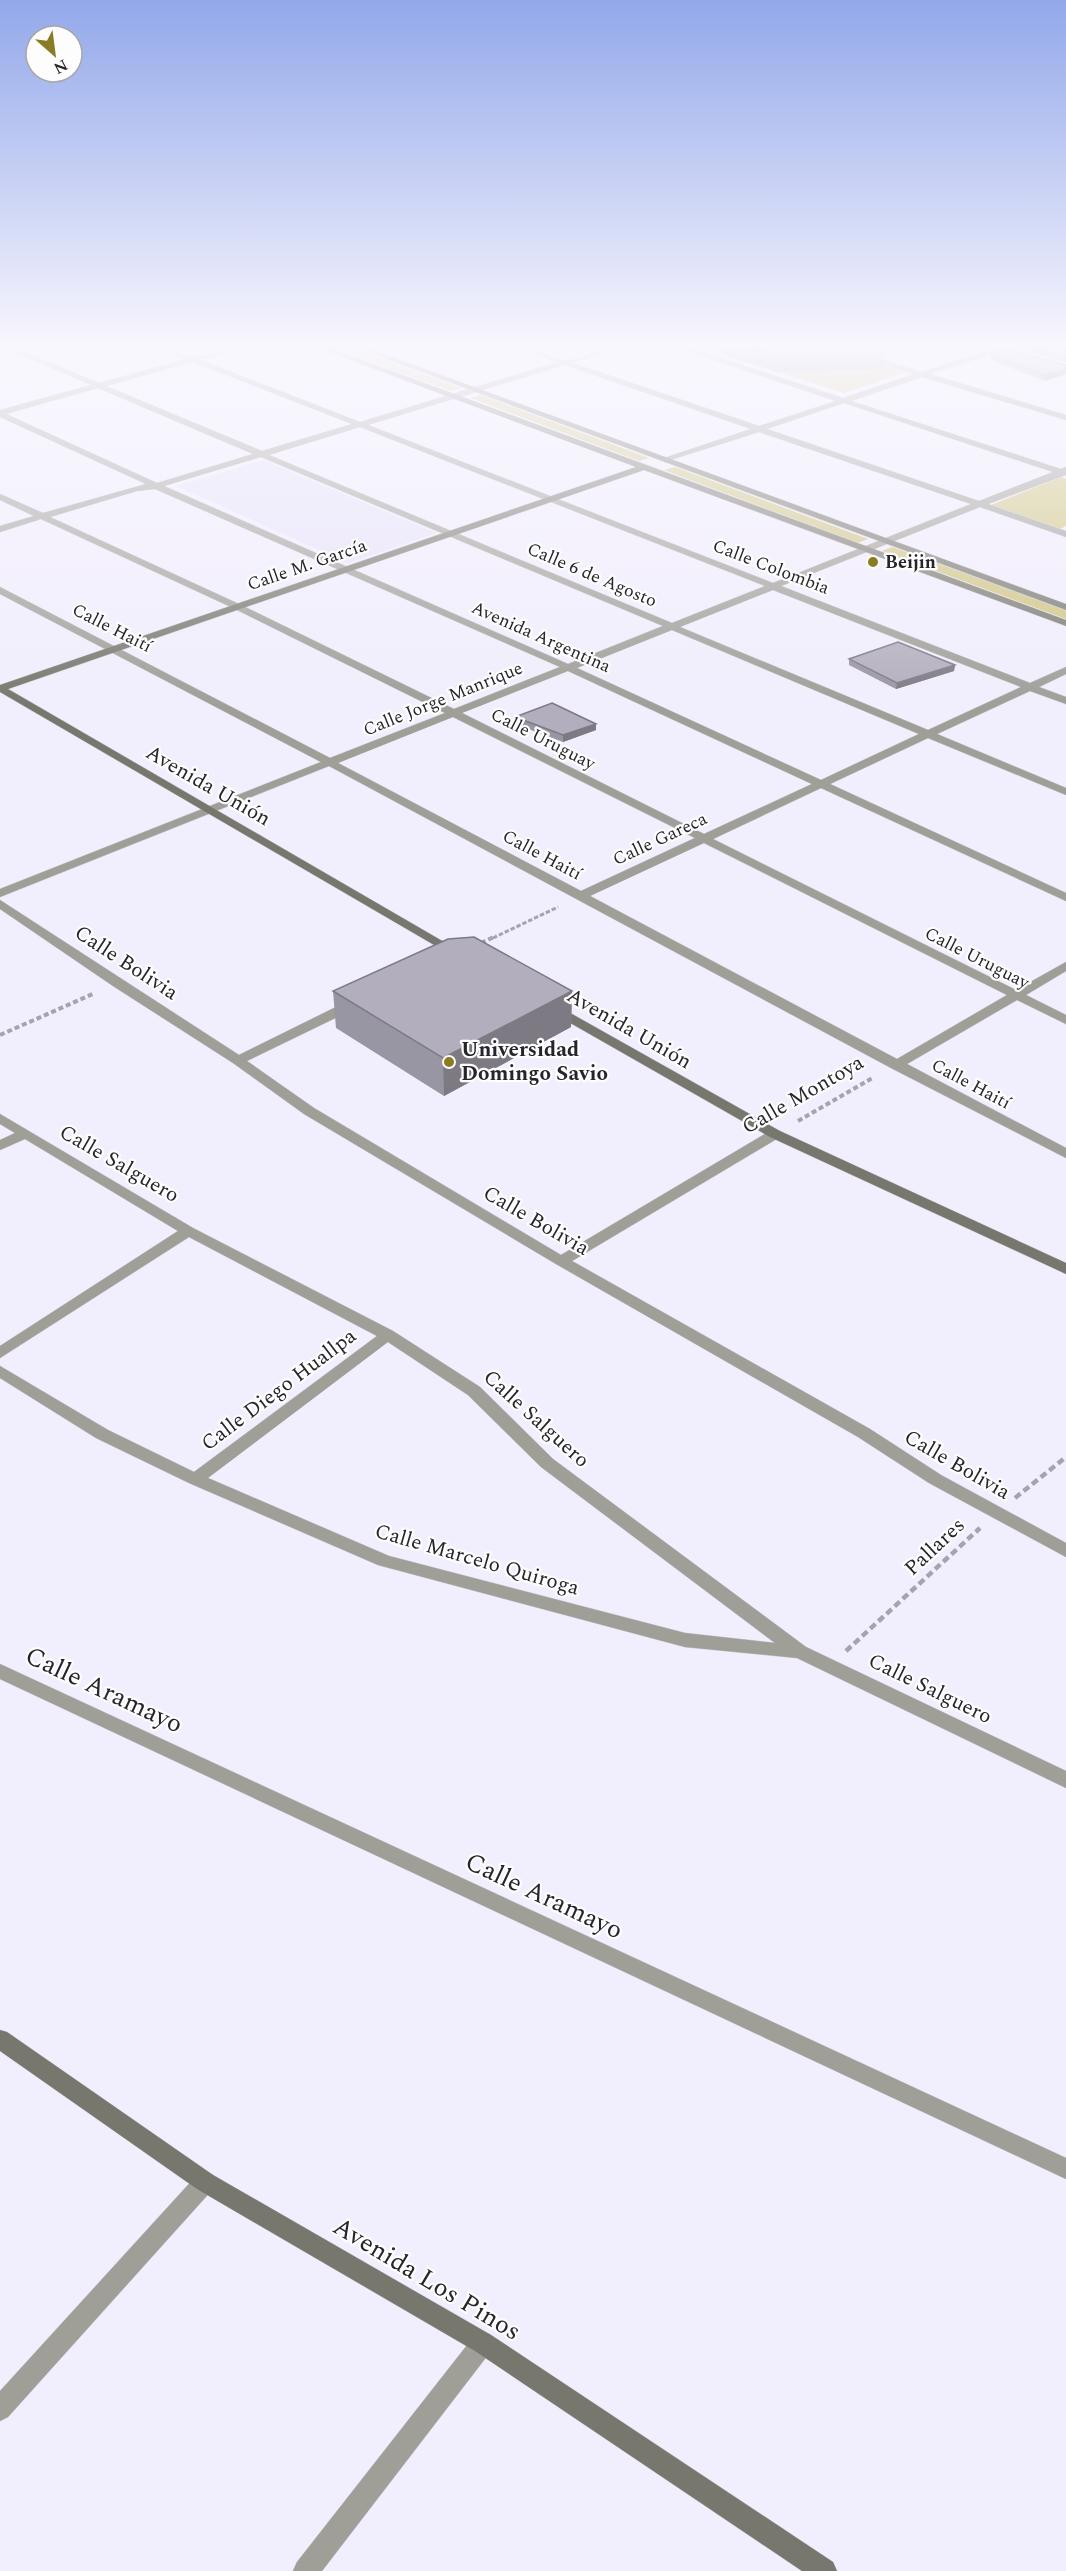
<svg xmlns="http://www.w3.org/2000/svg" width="1066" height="2571" viewBox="0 0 1066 2571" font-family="Spectral,serif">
	<rect width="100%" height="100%" fill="#f1eefd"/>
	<!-- built -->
	<path fill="#e7e2f9" d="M263,460L436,533L348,563L177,486Z"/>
	<!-- green -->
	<path fill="#cfc47d" d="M331,347H348L461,388L451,391Z
		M699,347H825L906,372L844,393Z
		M481,395L649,458L639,461L471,398Z
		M675,467L868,539L858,543L664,470Z
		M1061,477L1066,479V526L1060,529L991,505Z
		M892,547L1066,610V619L882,551Z"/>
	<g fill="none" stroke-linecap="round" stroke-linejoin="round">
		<!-- street casing -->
		<g stroke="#cdcad7" stroke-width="1">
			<path id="street" d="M2,347H13L99,383L186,359L158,347C171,347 183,357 195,357C211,356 225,347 242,347L201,360L360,422L558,362L516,347C534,347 551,360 566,360C583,360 601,347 621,347L573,363L759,426L836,401L675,347H687L843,398L914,374L828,347H840L922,372L996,347H1004V350L930,374L1066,415V420L922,377L851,401L1061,469L1066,467V475L988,504L1066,531V537L980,507L781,586L1030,683L1066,667V674L1039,687L1066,697V704L1030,691L937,734L1066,788V795L928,738L830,784L1066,893V901L821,788L713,839L1016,990L1066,962V971L1026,995L1066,1015V1024L1017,1000L907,1064L1066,1148V1158L891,1068L329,766L0,897V889L321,762L0,594V587L330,758L445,713L233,608L41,519L0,532V526L34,516L0,500V494L43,513L146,484L0,417V410L91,385ZM193,362L352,424L262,451L106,386ZM565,365L751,429L664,458V462L759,432L971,504L773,583L368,425ZM98,388L253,454L157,483L6,414ZM844,403L1053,472L979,501L767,429ZM360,427L765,586L672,623L269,455ZM261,457L663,626L568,664L164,486ZM155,489L560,667L454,709L239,604L50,517L137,491ZM773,590L1021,687L928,730L680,627ZM672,630L919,734L821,780L577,668ZM568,671L812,784L704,834L462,713ZM453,717L695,838L581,891L338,763ZM704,843L1007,995L897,1059L590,896Z
				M0,900L239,1055L346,1002H356V1008L247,1061L314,1108L561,1255L770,1131H780L782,1134L780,1137L572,1261L870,1429L941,1475L1066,1543V1557L929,1483L858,1437L556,1264L304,1114L233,1063L113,986L0,909Z
				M0,1114L193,1228L393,1331L480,1387L553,1459L806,1647L1066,1771V1788L797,1658L685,1647L378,1565L189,1483L96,1438L0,1378V1366L108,1430L194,1472L377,1336L189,1237L0,1358V1346L178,1231L25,1139L0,1150V1140L15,1133L0,1124ZM388,1342L468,1395L541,1467L775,1643L685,1633L389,1556L208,1478Z
				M0,1664L1066,2158V2179L0,1679Z
				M205,2172L213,2175L216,2182L213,2189L8,2417L0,2421V2391L197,2175Z
				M483,2332L491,2335L495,2343L491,2351L322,2571H293L297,2562L475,2335Z"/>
		</g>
		<!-- secondary casing -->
		<g stroke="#cdcad7" stroke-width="1">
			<path id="secondary" d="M316,347H327L1066,620V626L644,470L8,689L463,953L457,957L453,956L0,692V685L636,467Z
				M354,347H365L1066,604V610Z
				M556,1005L780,1131L1066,1263V1274L770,1137L551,1012L550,1009Z
				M0,2030L7,2032L213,2175L491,2335L833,2562L837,2571H802L475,2351L197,2189L0,2051Z"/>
		</g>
		<!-- path-far2 -->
		<path stroke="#a5a3ae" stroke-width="3" stroke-dasharray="4.5 2" stroke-linecap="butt" d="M493,938L558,907"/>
		<!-- path-far1 -->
		<path stroke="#a5a3ae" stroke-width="4" stroke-dasharray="5 3" stroke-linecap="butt" d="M481,943L496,936
			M0,1035L95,993
			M798,1121L874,1077"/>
		<!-- path -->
		<path stroke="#a5a3ae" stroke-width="4.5" stroke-dasharray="7 4" stroke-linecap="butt" d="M1015,1498L1066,1457
			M846,1651L980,1528"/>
		<!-- street -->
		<use href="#street" fill="#9f9e97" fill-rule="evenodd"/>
		<!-- secondary -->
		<use href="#secondary" fill="#78776d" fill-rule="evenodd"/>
	</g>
	<!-- wall -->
	<path fill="#9996a3" d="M718,347H871L884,351L883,369L778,372L718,353Z
		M1028,347H1066V363L1028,351Z
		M991,354L1066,365V374L1045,381L991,360Z
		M849,659L955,665L954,671L896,689L849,665Z
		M515,717L596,730L563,742L515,724Z
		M333,991H572L571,1027L444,1096L336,1028Z"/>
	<!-- shaded-wall -->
	<path fill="#7d7a84" d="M1066,369V374L1045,381V375Z
		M955,665L954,671L896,689L897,683Z
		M596,724V730L563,742V735Z
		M572,991L571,1027L444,1096L443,1058Z"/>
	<!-- building -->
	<path fill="#b2aebd" stroke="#7d7a84" stroke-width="1.5" d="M748,347H871L884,351V354L779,357Z
		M1032,347H1066V357Z
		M1011,350L1066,365V369L1045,375L991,354Z
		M898,642L955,665L897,683L849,659Z
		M552,703L596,724L563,735L515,717Z
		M474,937L572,991L443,1058L333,991L448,939Z"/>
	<!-- sky -->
	<linearGradient id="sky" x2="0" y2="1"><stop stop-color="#92a8ea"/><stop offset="0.49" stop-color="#f9f7fe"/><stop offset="1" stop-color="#f9f7fe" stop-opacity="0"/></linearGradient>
	<rect width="1066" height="707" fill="url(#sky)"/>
	<!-- markers -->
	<g fill="#897c22" stroke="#fdfdfd" stroke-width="2">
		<circle cx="873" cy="562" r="6"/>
		<circle cx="449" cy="1062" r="6"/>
	</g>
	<g text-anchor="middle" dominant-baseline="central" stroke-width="4.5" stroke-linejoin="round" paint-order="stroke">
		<!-- far-poi labels -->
		<g font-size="18" font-weight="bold" fill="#27252b" stroke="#fdfdfd" text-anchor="start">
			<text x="885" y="562">Beijin</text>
		</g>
		<!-- far-street labels -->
		<g font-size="18" fill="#27252b" stroke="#fdfdfd">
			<text transform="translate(307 565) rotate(-19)">Calle M. García</text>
			<text transform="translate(771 567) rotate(21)">Calle Colombia</text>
			<text transform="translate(592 575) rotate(23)">Calle 6 de Agosto</text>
			<text transform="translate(112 628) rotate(27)">Calle Haití</text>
			<text transform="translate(541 637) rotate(24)">Avenida Argentina</text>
			<text transform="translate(443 699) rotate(-22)">Calle Jorge Manrique</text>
			<text transform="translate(543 739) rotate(27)">Calle Uruguay</text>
			<text transform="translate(660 839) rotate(-25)">Calle Gareca</text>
			<text transform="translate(542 855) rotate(28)">Calle Haití</text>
			<text transform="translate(977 958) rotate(27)">Calle Uruguay</text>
			<text transform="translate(971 1084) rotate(28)">Calle Haití</text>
		</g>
		<!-- street labels -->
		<g font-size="21" fill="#27252b" stroke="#fdfdfd">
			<text transform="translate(208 786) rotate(30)">Avenida Unión</text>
			<text transform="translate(126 963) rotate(33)">Calle Bolivia</text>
			<text transform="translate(629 1029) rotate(30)">Avenida Unión</text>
			<text transform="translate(803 1095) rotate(-30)">Calle Montoya</text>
			<text transform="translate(119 1164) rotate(30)">Calle Salguero</text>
			<text transform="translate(536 1221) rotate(30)">Calle Bolivia</text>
			<text transform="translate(279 1390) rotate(-37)">Calle Diego Huallpa</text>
			<text transform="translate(536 1419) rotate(42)">Calle Salguero</text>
			<text transform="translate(957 1465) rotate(30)">Calle Bolivia</text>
			<text transform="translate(935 1547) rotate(-43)">Pallares</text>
			<text transform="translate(477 1560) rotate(16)">Calle Marcelo Quiroga</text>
			<text transform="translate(930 1689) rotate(26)">Calle Salguero</text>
		</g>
		<!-- poi labels -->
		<g font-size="21" font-weight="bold" fill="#27252b" stroke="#fdfdfd" text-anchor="start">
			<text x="461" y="1050">Universidad<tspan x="461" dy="24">Domingo Savio</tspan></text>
		</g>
		<!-- near-street labels -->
		<g font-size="26" fill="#27252b" stroke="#fdfdfd">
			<text transform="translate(104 1690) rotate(25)">Calle Aramayo</text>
			<text transform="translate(544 1896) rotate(25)">Calle Aramayo</text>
			<text transform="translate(427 2279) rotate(31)">Avenida Los Pinos</text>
		</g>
	</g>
	<!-- north arrow -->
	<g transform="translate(54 54) rotate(152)"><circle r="28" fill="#fdfdfd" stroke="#a7a7a9" stroke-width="1.5"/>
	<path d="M0-4.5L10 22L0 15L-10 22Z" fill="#897c22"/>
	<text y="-9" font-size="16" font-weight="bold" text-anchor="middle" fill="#27252b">N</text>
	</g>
</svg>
